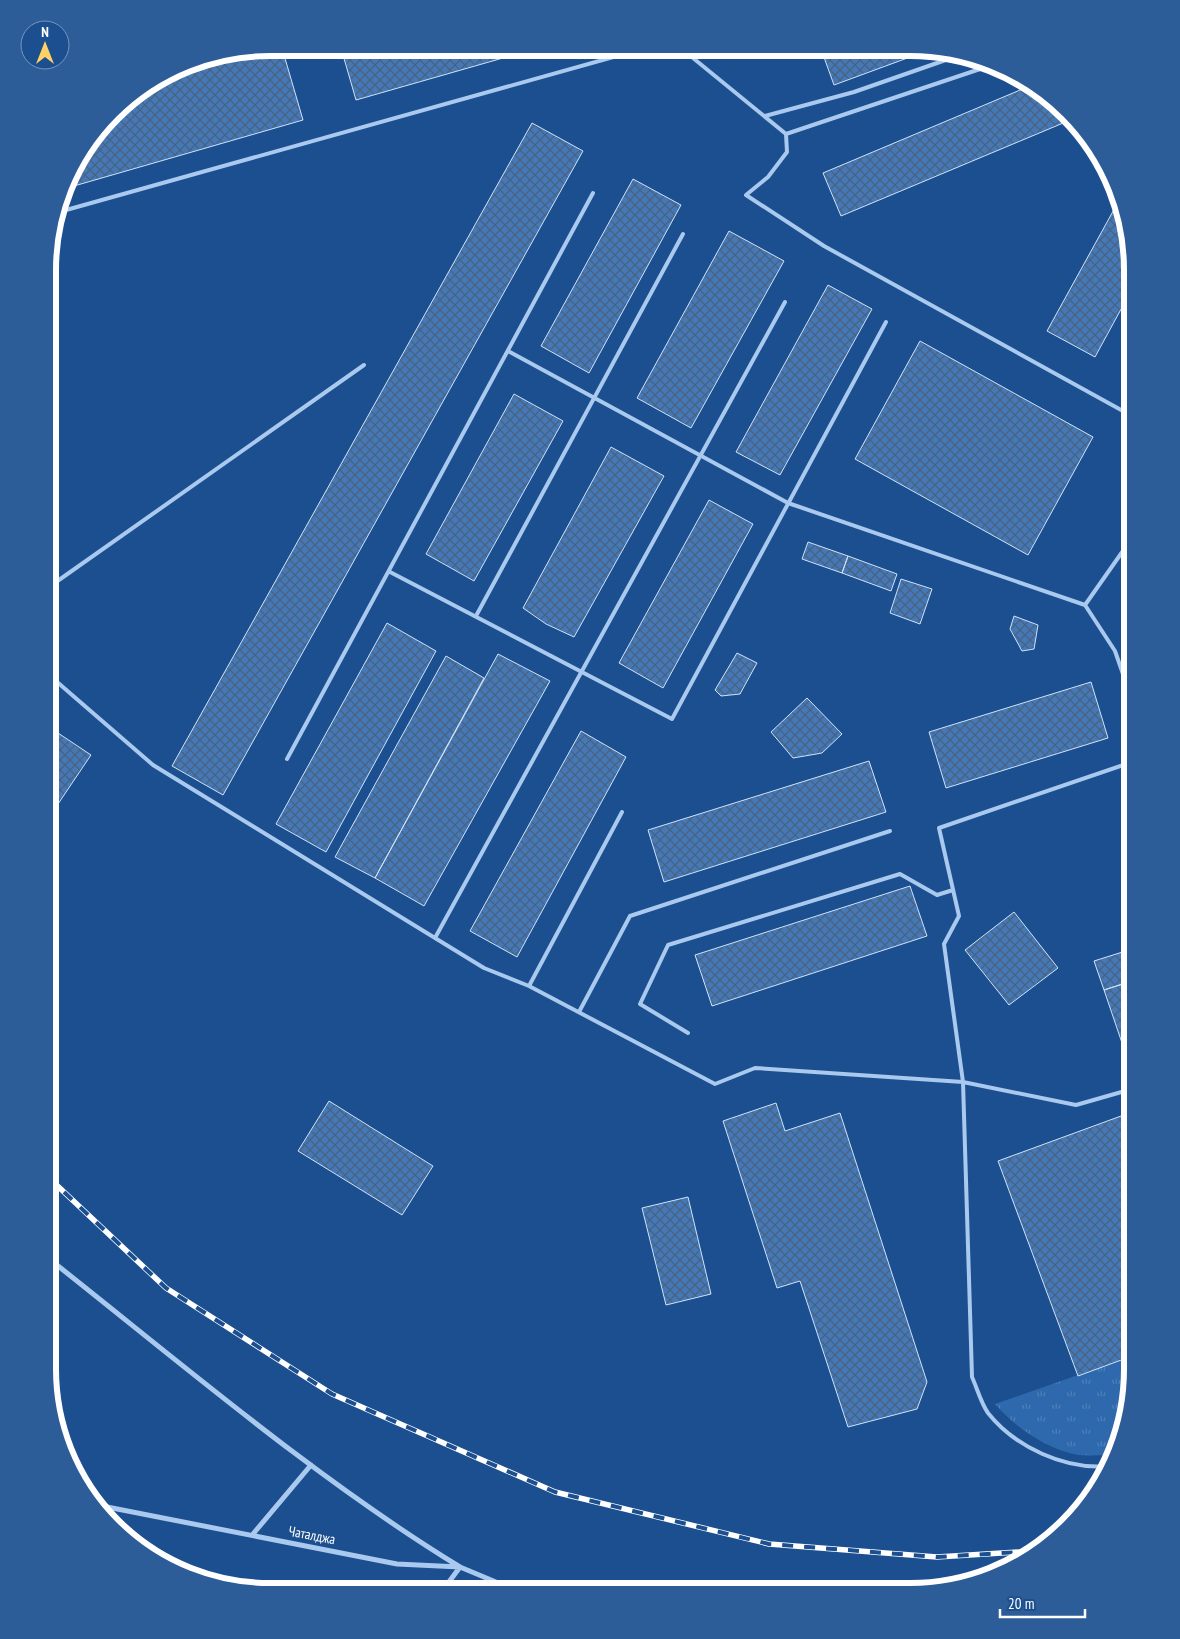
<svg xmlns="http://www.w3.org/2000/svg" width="1180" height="1639" viewBox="0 0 1180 1639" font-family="'PT Sans Narrow',sans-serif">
	<defs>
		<pattern id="park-tufts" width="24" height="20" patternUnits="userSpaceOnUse" patternTransform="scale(1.25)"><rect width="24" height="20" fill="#2e69ad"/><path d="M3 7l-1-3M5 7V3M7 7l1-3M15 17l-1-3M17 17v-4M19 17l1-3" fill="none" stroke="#4d80b9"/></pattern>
		<pattern id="building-cross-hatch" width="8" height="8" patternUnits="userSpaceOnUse" patternTransform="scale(1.25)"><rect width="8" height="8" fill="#4478b7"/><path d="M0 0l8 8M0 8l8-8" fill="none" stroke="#486282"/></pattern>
	</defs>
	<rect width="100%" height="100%" fill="#1b4f8f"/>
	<!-- park -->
	<path fill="url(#park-tufts)" d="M1132,1356C1132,1389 1128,1425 1114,1455C1102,1455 1089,1456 1078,1455C1046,1449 1016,1428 995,1404Z"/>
	<!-- building -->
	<path fill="url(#building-cross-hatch)" stroke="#cfe3fa" d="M270,48H282L303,120L67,188L77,159L123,102L177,72L249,51Z
		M341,48H538L356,100Z
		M821,49H932L834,85Z
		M1032,85L1045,93L1068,121L841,216L823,173Z
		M532,123L583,151L223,795L172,766Z
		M633,179L681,205L589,373L541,346Z
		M1117,204L1132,269V289L1095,357L1047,331Z
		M729,231L784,261L691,428L637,398Z
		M828,285L872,309L780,475L736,452Z
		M920,341L1093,437L1028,555L855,459Z
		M514,394L563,421L474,581L426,554Z
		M611,447L664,476L574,637L546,624L523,608Z
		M709,500L753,524L663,688L619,663Z
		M808,542L848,556L842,573L802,559Z
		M848,556L897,574L891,591L842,573Z
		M901,579L932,589L920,624L890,613Z
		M1014,616L1038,625L1034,649L1022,651L1010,629Z
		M387,623L436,651L326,852L276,824Z
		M737,653L757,663L740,694L721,696L715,690Z
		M498,654L550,681L424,906L375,878Z
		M446,656L484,678L375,878L335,857Z
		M1091,682L1108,738L946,788L929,732Z
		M807,698L842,734L822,753L793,758L771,732Z
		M49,727L91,755L58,804L48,798Z
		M581,731L626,757L517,957L470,931Z
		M869,761L886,812L664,882L648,830Z
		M910,886L927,936L712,1006L695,955Z
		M1014,912L1058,968L1009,1005L965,950Z
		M1132,949V981L1104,990L1094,961Z
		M1132,981V1040L1122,1043L1104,990Z
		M329,1101L433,1166L402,1215L298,1151Z
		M776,1103L785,1131L840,1113L927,1382L917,1409L848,1427L800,1281L777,1288L723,1121Z
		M1132,1112V1356L1078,1376L998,1161Z
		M688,1197L711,1294L666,1305L642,1208Z
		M140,1549L163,1555L161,1561Z
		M168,1564L207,1574L206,1580L185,1575Z"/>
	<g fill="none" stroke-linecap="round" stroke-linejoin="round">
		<!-- lane -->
		<path stroke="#a9c9ee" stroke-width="4" d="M682,49L786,134L787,152L768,177L746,195L824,246L1132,416
			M765,116L854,92L960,55
			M786,134L995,64
			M59,212L642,49
			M508,351L788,503L1085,605L1115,651L1132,700
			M390,572L672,719L886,322
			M49,587L364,365
			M1085,605L1132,538
			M476,616L683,234
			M49,675L153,765L435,938L484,968L529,986L715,1084L755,1068L963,1082L944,944L959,916L939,828L1132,762
			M287,759L593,193
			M435,938L785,302
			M529,986L622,812
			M579,1012L630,916L890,831
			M688,1033L640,1004L668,945L900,874L937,895L953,890
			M1108,1466C1065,1470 1015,1447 988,1413C981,1403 977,1388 972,1377L963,1082L1076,1105L1132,1089"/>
		<!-- street -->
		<path stroke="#a9c9ee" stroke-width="5" d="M48,1258C181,1363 316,1479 460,1567
			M102,1506L397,1564L460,1567L515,1590
			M253,1534L311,1465
			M443,1590L460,1567"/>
		<!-- rail casing -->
		<g stroke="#fff" stroke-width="5.5">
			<path id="rail" d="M48,1177L166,1288L332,1394L555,1492L769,1544L937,1557L1035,1551"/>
		</g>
		<!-- rail -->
		<use href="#rail" stroke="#1b4f8f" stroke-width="4" stroke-dasharray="11" stroke-linecap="butt"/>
	</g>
	<g text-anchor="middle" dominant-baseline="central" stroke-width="4" stroke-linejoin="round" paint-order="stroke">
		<!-- street labels -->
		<g font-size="14" fill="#fff" stroke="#1b4f8f">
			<text transform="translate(312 1535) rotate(11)">Чаталджа</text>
		</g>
	</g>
	<!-- crop -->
	<path d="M0 0H1180V1639H0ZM270 56H910A214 214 0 0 1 1124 270V1369A214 214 0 0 1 910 1583H270A214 214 0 0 1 56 1369V270A214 214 0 0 1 270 56Z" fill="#2d5d98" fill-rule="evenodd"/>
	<path fill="none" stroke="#fff" stroke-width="6" d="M270 56H910A214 214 0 0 1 1124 270V1369A214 214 0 0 1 910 1583H270A214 214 0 0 1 56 1369V270A214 214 0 0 1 270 56Z"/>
	<!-- north arrow -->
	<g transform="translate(45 45)"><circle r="24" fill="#1b4f8f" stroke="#7695bc"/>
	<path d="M0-4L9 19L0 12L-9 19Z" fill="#ffd166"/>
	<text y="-8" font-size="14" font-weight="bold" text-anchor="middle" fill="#ffffff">N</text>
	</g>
	<!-- scale -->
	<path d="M1000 1609v8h85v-8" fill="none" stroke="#ffffff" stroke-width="2.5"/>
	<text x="1008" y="1609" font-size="15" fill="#ffffff" stroke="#1b4f8f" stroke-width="4" paint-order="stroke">20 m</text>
</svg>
